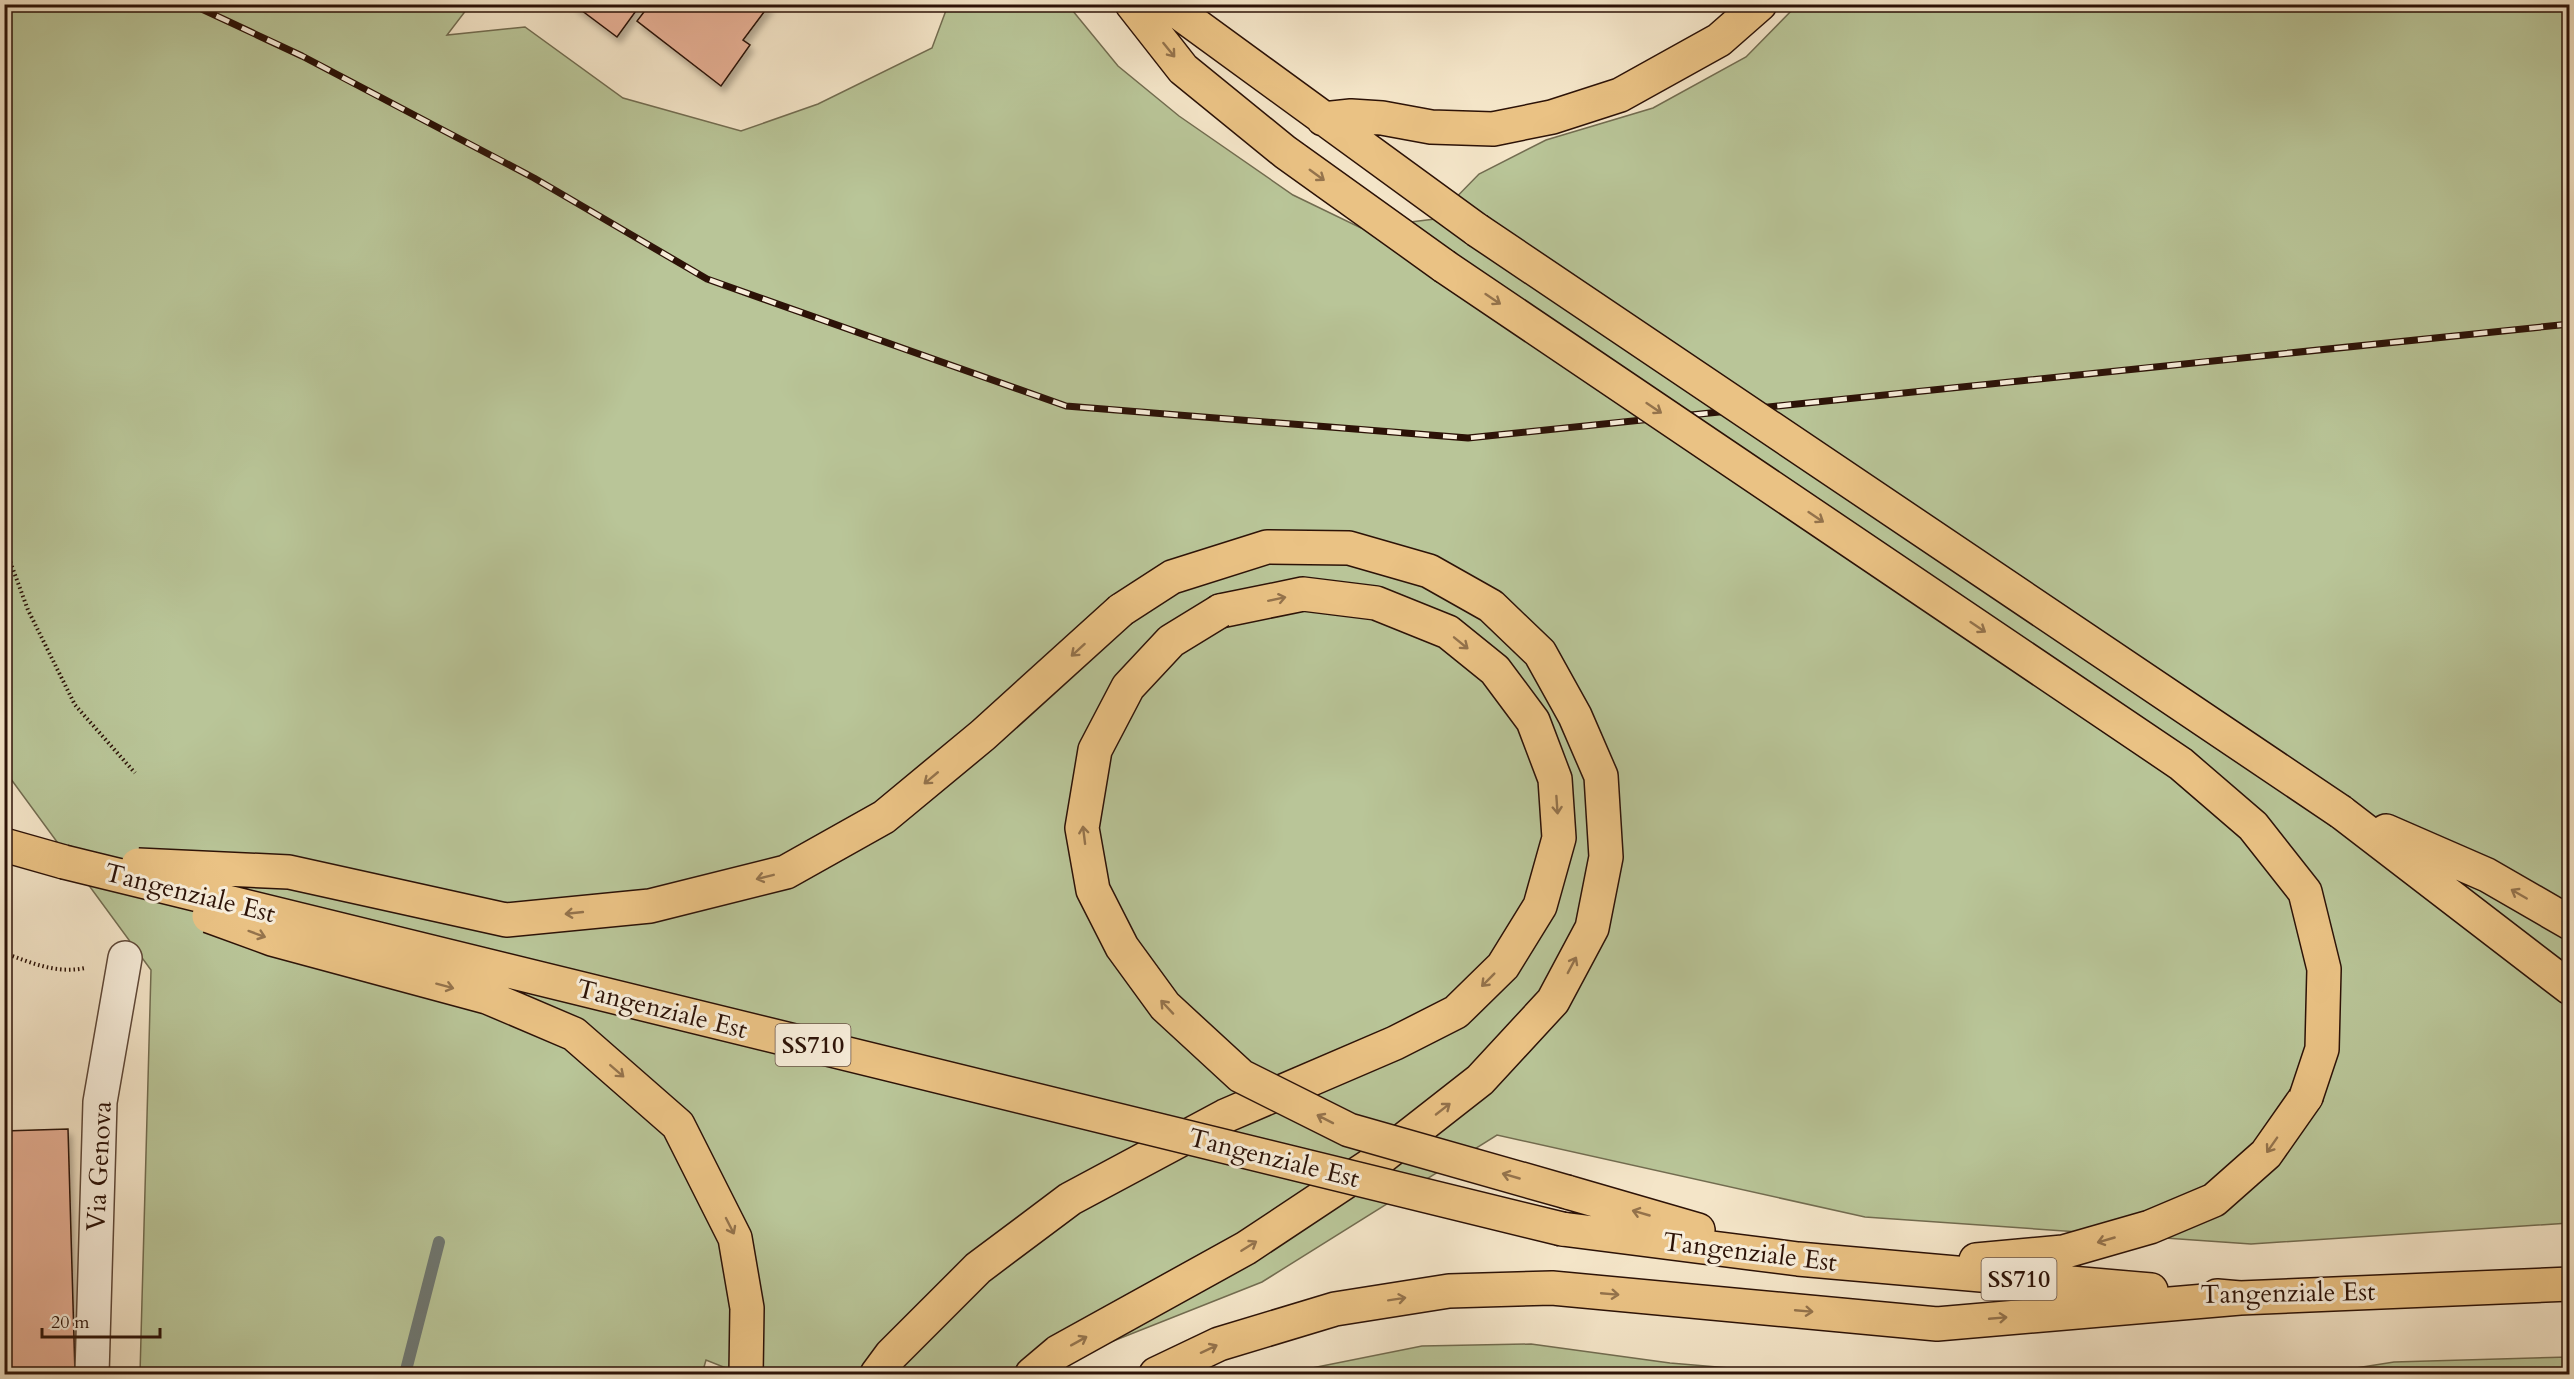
<svg xmlns="http://www.w3.org/2000/svg" width="2574" height="1379" viewBox="0 0 2574 1379" font-family="Cardo,serif">
	<defs>
		<filter id="shadow"><feDropShadow dx="3.5" dy="6" stdDeviation="3" flood-color="#0004"/></filter>
	</defs>
	<rect width="100%" height="100%" fill="#f4e5c8"/>
	<filter id="stains"><feTurbulence type="fractalNoise" baseFrequency=".00333" numOctaves="4"/><feColorMatrix values="0 0 0 0 .2 0 0 0 0 .09 0 0 0 0 .02 0 0 0 .5 -.17"/></filter>
	<radialGradient id="worn" r=".72"><stop offset=".6" stop-color="#630" stop-opacity="0"/><stop offset="1" stop-color="#630" stop-opacity=".3"/></radialGradient>
	<!-- green -->
	<path fill="#b9c598" stroke="#726c50" stroke-width="1.5" d="M4,5H470L447,35L525,27L623,98L741,131L818,104L932,48L948,5H1068L1118,66L1179,116L1293,195L1361,228L1435,219L1479,174L1546,140L1653,108L1746,57L1797,5H2569V1223L2251,1244L1865,1217L1497,1135L1262,1282L1030,1374H741L706,1360L702,1374H140L151,970L5,771Z
		M1531,1344L1670,1363L1802,1374H1282L1422,1346Z
		M2569,1357V1374H2318L2394,1362Z"/>
	<g fill="none" stroke-linecap="round" stroke-linejoin="round">
		<!-- stream -->
		<path stroke="#707973" stroke-width="12" d="M405,1374L439,1242"/>
	</g>
	<!-- building -->
	<path fill="#e7b095" stroke="#2c1207" stroke-width="1.5" filter="url(#shadow)" d="M573,4H641L617,37Z
		M650,4H770L743,40L750,45L721,86L637,21Z
		M68,1129L75,1374H4V1131Z"/>
	<g fill="none" stroke-linecap="round" stroke-linejoin="round">
		<!-- minor casing -->
		<g stroke="#5e4737" stroke-width="36">
			<path id="minor" d="M92,1374L100,1102L125,958"/>
		</g>
		<!-- major casing -->
		<g stroke="#2c1207" stroke-width="36">
			<path id="major" d="M1132,4L1183,69L1285,152L1444,266
				M1167,4L1477,230
				M1323,119L1351,116L1382,118L1431,127L1493,129L1552,117L1620,95L1719,40L1760,4
				M2341,812L2570,988
				M2386,831L2487,875L2570,923
				M4,845L64,862
				M1567,1192L1698,1230
				M1562,1229L1798,1259L2151,1290
				M1976,1260L2063,1252L2150,1227L2214,1200L2266,1154L2306,1097
				M2217,1296L2240,1298L2570,1284
				M877,1374L891,1355L978,1268L1070,1199L1225,1116L1395,1043L1456,1012L1503,966L1540,906L1559,838L1555,779L1533,721L1495,670L1448,632L1376,603L1303,594L1220,611
				M1032,1374L1058,1352L1246,1248L1374,1163L1480,1080L1553,1001L1592,928L1606,857L1601,776L1575,716L1540,653L1491,606L1429,571L1349,548L1267,547L1172,577L1121,610
				M1156,1374L1219,1344L1335,1309L1449,1291L1552,1288L1937,1324L2240,1298"/>
		</g>
		<!-- path -->
		<path stroke="#2c1207" stroke-width="4" stroke-dasharray="1.5 3" stroke-linecap="butt" d="M4,545L28,610L75,705L135,773
			M4,953C32,963 56,974 85,968"/>
		<!-- minor -->
		<use href="#minor" stroke="#f8eedb" stroke-width="33"/>
		<!-- major -->
		<use href="#major" stroke="#eac284" stroke-width="33"/>
		<!-- rail casing -->
		<g stroke="#2c1207" stroke-width="7">
			<path id="rail" d="M191,4L302,56L534,178L707,279L1066,406L1468,438L2570,324"/>
		</g>
		<!-- rail -->
		<use href="#rail" stroke="#f8eedb" stroke-width="4.5" stroke-dasharray="14" stroke-linecap="butt"/>
		<!-- major-bridge casing -->
		<g stroke="#2c1207" stroke-width="36" stroke-linecap="butt">
			<path id="major-bridge" d="M1477,230L2341,812
				M1444,266L2181,764L2253,826L2305,892L2324,969L2322,1049L2306,1097
				M1220,611L1171,641L1128,687L1095,750L1082,828L1093,890L1122,947L1165,1006L1241,1076L1349,1130L1567,1192
				M64,862L1562,1229
				M138,865L289,872L506,920L650,906L786,872L884,817L983,735L1121,610
				M209,916L272,939L487,997L574,1034L678,1125L735,1238L747,1308L746,1374"/>
		</g>
		<!-- major-bridge -->
		<use href="#major-bridge" stroke="#eac284" stroke-width="33"/>
	</g>
	<!-- one-way arrows -->
	<defs><path id="oneway-shaft" d="M-6 0H5M1.5-3L5.5 0L1.5 3" fill="none" stroke-width="1.6" stroke-linecap="round" stroke-linejoin="round" transform="scale(1.5)"/></defs>
	<g stroke="#94734c">
		<use href="#oneway-shaft" transform="translate(1169 50) rotate(51)"/>
		<use href="#oneway-shaft" transform="translate(1317 175) rotate(36)"/>
		<use href="#oneway-shaft" transform="translate(1493 299) rotate(34)"/>
		<use href="#oneway-shaft" transform="translate(1654 408) rotate(34)"/>
		<use href="#oneway-shaft" transform="translate(1816 517) rotate(34)"/>
		<use href="#oneway-shaft" transform="translate(1277 599) rotate(-12)"/>
		<use href="#oneway-shaft" transform="translate(1978 627) rotate(34)"/>
		<use href="#oneway-shaft" transform="translate(1461 643) rotate(39)"/>
		<use href="#oneway-shaft" transform="translate(1078 650) rotate(138)"/>
		<use href="#oneway-shaft" transform="translate(931 778) rotate(140)"/>
		<use href="#oneway-shaft" transform="translate(1557 805) rotate(86)"/>
		<use href="#oneway-shaft" transform="translate(1084 835) rotate(-97)"/>
		<use href="#oneway-shaft" transform="translate(765 877) rotate(166)"/>
		<use href="#oneway-shaft" transform="translate(2519 894) rotate(-150)"/>
		<use href="#oneway-shaft" transform="translate(574 913) rotate(174)"/>
		<use href="#oneway-shaft" transform="translate(257 934) rotate(20)"/>
		<use href="#oneway-shaft" transform="translate(1572 965) rotate(-62)"/>
		<use href="#oneway-shaft" transform="translate(1488 980) rotate(135)"/>
		<use href="#oneway-shaft" transform="translate(445 986) rotate(15)"/>
		<use href="#oneway-shaft" transform="translate(1167 1007) rotate(-133)"/>
		<use href="#oneway-shaft" transform="translate(617 1071) rotate(41)"/>
		<use href="#oneway-shaft" transform="translate(1443 1109) rotate(-38)"/>
		<use href="#oneway-shaft" transform="translate(1325 1119) rotate(-153)"/>
		<use href="#oneway-shaft" transform="translate(2272 1145) rotate(125)"/>
		<use href="#oneway-shaft" transform="translate(1511 1176) rotate(-164)"/>
		<use href="#oneway-shaft" transform="translate(1641 1213) rotate(-164)"/>
		<use href="#oneway-shaft" transform="translate(730 1226) rotate(63)"/>
		<use href="#oneway-shaft" transform="translate(2106 1240) rotate(164)"/>
		<use href="#oneway-shaft" transform="translate(1249 1246) rotate(-32)"/>
		<use href="#oneway-shaft" transform="translate(1610 1294) rotate(5)"/>
		<use href="#oneway-shaft" transform="translate(1397 1299) rotate(-9)"/>
		<use href="#oneway-shaft" transform="translate(1804 1311) rotate(5)"/>
		<use href="#oneway-shaft" transform="translate(1998 1318) rotate(-5)"/>
		<use href="#oneway-shaft" transform="translate(1079 1341) rotate(-29)"/>
		<use href="#oneway-shaft" transform="translate(1209 1349) rotate(-25)"/>
	</g>
	<g text-anchor="middle" dominant-baseline="central" stroke-width="6" stroke-linejoin="round" paint-order="stroke">
		<!-- shield labels -->
		<g fill="#f8eedb" stroke="#695447" stroke-width="1.5">
			<rect x="775.5" y="1024" width="75" height="42" rx="4.5"/>
			<rect x="1981.5" y="1258" width="75" height="42" rx="4.5"/>
		</g>
		<g font-size="24" font-weight="bold" fill="#2c1207">
			<text x="813" y="1045">SS710</text>
			<text x="2019" y="1279">SS710</text>
		</g>
		<!-- street labels -->
		<g font-size="26" fill="#2c1207" stroke="#f8eedb">
			<text transform="translate(190 893) rotate(14)">Tangenziale Est</text>
			<text transform="translate(662 1009) rotate(14)">Tangenziale Est</text>
			<text transform="translate(1274 1158) rotate(14)">Tangenziale Est</text>
			<text transform="translate(99 1166) rotate(-87)">Via Genova</text>
			<text transform="translate(1750 1252) rotate(7)">Tangenziale Est</text>
			<text transform="translate(2288 1293) rotate(-1)">Tangenziale Est</text>
		</g>
	</g>
	<!-- margin -->
	<rect width="2574" height="1379" fill="none" stroke="#f4e5c8" stroke-width="24"/>
	<rect x="6" y="6" width="2562" height="1367" fill="none" stroke="#2c1207" stroke-width="3"/>
	<rect x="12" y="12" width="2550" height="1355" fill="none" stroke="#2c1207" stroke-width="1.5"/>
	<!-- scale -->
	<path d="M42 1328v9h118v-9" fill="none" stroke="#2c1207" stroke-width="3"/>
	<text x="51" y="1328" font-size="18" fill="#2c1207" stroke="#f8eedb" stroke-width="4.5" paint-order="stroke">20 m</text>
	<rect width="100%" height="100%" filter="url(#stains)"/>
	<rect width="100%" height="100%" fill="url(#worn)"/>
</svg>
